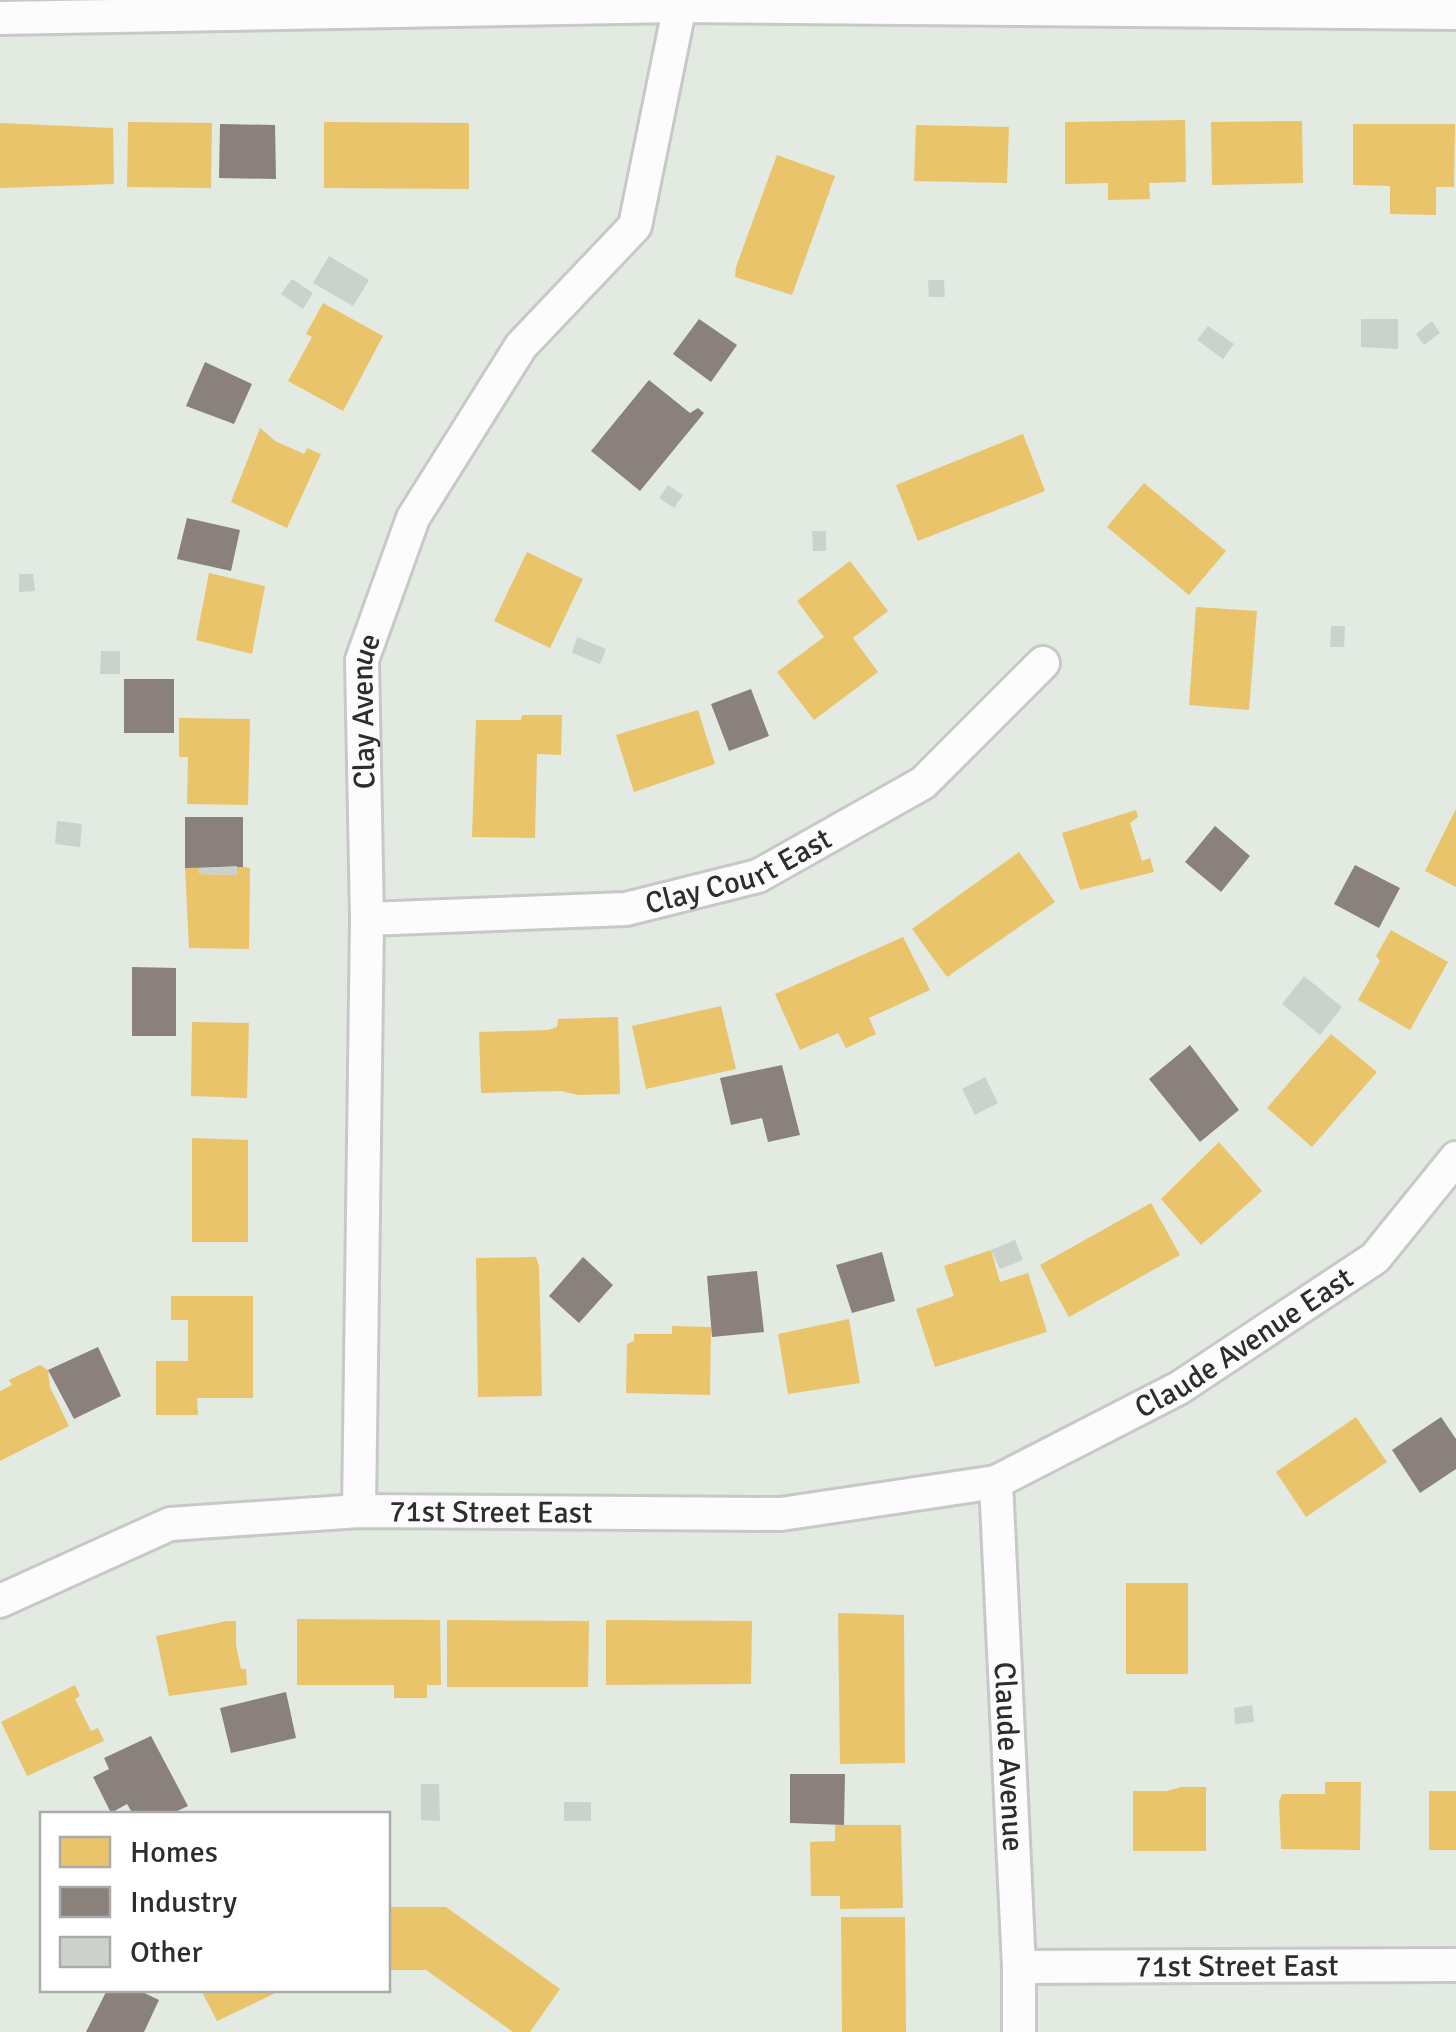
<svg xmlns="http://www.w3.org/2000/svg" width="1456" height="2032" viewBox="0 0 1456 2032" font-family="Signika,sans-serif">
	<rect width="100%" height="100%" fill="#e2eae2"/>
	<!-- homes -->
	<path fill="#e9c46a" d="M1185,120L1186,182L1149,183L1150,199L1108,200V183L1065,184V122Z
		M1302,121L1303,183L1212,185L1211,122Z
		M128,122L212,123L211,188L127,187Z
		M324,122L469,123V189L324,188Z
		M0,123L113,128L114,184L0,188Z
		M1353,124H1455L1454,187H1436V215L1390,214V186L1353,185Z
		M916,125L1009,127L1007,183L914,181Z
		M777,155L835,176L792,295L735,277L736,267Z
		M323,303L383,336L343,411L288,381L312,337L306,334Z
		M260,428L275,441L304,454L307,448L321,454L287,528L231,502Z
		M1023,434L1045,491L918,541L896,485Z
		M1144,483L1226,551L1189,595L1107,527Z
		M527,552L583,579L550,648L494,621Z
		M850,561L888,611L853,638L878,672L814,720L777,672L824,637L797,601Z
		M209,573L265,586L252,654L196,640Z
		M1196,607L1257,611L1249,710L1189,705Z
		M698,710L715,764L634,792L616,735Z
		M522,715H562L561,755L537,754L535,838L472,837L476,720H521Z
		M179,718L250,719L248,805L187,804L188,757H179Z
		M1456,809V887L1425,871Z
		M1136,810L1138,817L1130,823L1142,861L1150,858L1154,872L1080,890L1062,833Z
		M1019,852L1055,902L947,977L912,929Z
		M237,866L250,868L249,949L189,948L185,868H200L199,874L237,875Z
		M1391,930L1448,962L1410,1030L1358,1000L1380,961L1376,956Z
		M903,937L930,990L869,1018L876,1034L846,1048L838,1033L800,1050L775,994Z
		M721,1006L736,1069L646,1089L632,1026Z
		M618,1017L620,1094L578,1095L561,1091L481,1093L479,1032L548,1030L557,1027L558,1019Z
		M192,1022L249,1023L247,1098L191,1096Z
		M1331,1034L1377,1072L1312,1147L1267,1108Z
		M192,1138L248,1140V1242H192Z
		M1219,1142L1262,1191L1201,1245L1161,1199Z
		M1151,1203L1180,1255L1069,1317L1040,1265Z
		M991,1250L1000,1282L1028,1273L1047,1332L935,1367L916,1309L954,1296L944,1266Z
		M536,1257L539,1266L542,1396L478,1397L476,1258Z
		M171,1296H253V1398H197L198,1415H156V1361H188V1320H171Z
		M849,1319L860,1383L788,1394L778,1334Z
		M672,1326L711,1327L710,1395L626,1393L627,1344L634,1341V1334H672Z
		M40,1365L48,1370L50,1387L69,1426L0,1461V1391L12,1385L9,1380Z
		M1356,1417L1387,1462L1306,1517L1276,1472Z
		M1126,1583H1188V1674H1126Z
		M838,1613L904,1615L905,1763L840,1764Z
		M297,1619L440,1620L441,1685H427V1698H394V1685H297Z
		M447,1620L589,1621L588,1687H447Z
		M606,1620L752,1621L751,1684L606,1685Z
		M227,1621H236V1645L241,1669H246L247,1685L169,1696L156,1636Z
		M75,1685L80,1696L75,1699L91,1731L98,1728L104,1741L27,1776L1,1722Z
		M1325,1782H1361L1360,1850L1281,1849L1279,1802L1282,1794H1325Z
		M1181,1787H1206V1851H1133V1791H1167Z
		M1429,1791H1456V1850H1429Z
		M835,1825H901L903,1908L840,1909V1896H811L810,1842L835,1841Z
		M388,1907H446L560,1989L530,2032H513L426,1970H388Z
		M841,1917H905L906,2032H842Z
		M201,1990H282L217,2021Z"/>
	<!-- industry -->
	<path fill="#8a817c" d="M220,124L275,125L276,179L219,178Z
		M699,319L737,345L711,382L673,354Z
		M205,362L252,384L234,424L186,406Z
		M649,380L690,413L698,408L704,413L640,491L591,451Z
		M187,518L240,530L231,571L177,559Z
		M124,679H174V733H124Z
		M751,689L769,736L729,751L711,704Z
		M185,817H243V867L185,868Z
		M1215,826L1250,856L1221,892L1185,862Z
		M1355,865L1400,888L1379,928L1334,904Z
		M132,967L176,968V1036H132Z
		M1190,1045L1239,1110L1200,1142L1149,1079Z
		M782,1065L800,1135L768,1142L762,1118L731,1125L720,1078Z
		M882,1252L895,1301L852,1313L836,1265Z
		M583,1257L613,1285L579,1323L549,1296Z
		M757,1271L764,1332L712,1337L707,1276Z
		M98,1347L121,1396L74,1419L48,1370Z
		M1441,1417L1456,1439V1469L1420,1493L1392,1450Z
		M286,1692L296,1738L231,1753L220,1708Z
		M151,1736L188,1806L171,1814H133L127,1804L111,1813L93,1777L109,1769L104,1758Z
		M790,1774H845L844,1825L790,1823Z
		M107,1990H138L159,2000L144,2032H86Z"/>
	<!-- building -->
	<path fill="#cbd2cc" d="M329,256L369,280L353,306L313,283Z
		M292,279L313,293L303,309L281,294Z
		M928,280H944L945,297H929Z
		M1361,319H1398V349L1361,347Z
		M1432,321L1440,333L1424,345L1416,334Z
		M1208,326L1234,344L1223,359L1197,340Z
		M668,485L683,495L674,508L659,498Z
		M812,531H826V551H813Z
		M19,574H33L35,591L19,592Z
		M1331,626H1345L1344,647H1330Z
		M577,637L606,649L600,664L572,653Z
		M101,651H120V674H100Z
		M57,821L82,824L80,847L55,844Z
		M237,866V875L199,874L200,868Z
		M1304,976L1342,1007L1320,1035L1282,1004Z
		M985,1077L998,1103L975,1115L962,1089Z
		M1015,1240L1023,1260L1000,1269L991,1250Z
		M1252,1705L1254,1722L1235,1724L1234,1708Z
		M421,1784H439L440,1821L421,1820Z
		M564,1802H591V1821H564Z"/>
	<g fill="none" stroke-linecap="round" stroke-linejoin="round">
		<!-- minor casing -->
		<g stroke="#c7c8c7" stroke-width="38">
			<g id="minor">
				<path d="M0,18L679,6L1456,13"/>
				<path id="s1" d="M367,919L626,909L758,876L923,783L1043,663"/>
				<path id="s2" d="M996,1482L1019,1967V2032"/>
				<path id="s3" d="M359,1511L367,919L362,660L413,518L521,346L635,226L681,0"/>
				<path id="s4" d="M0,1601L170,1524L359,1511L781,1514L996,1482L1179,1388L1375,1258L1456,1158"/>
				<path id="s5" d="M1019,1967L1456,1965"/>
			</g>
		</g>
		<!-- minor -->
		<use href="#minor" stroke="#fbfcfb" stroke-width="32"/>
	</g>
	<g text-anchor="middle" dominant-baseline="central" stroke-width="10" stroke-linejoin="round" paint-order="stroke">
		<!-- street labels -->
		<g font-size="30" fill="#2d2d2d" stroke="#fff">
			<text stroke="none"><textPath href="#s3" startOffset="800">Clay Avenue</textPath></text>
			<text stroke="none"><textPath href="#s1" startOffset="378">Clay Court East</textPath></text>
			<text stroke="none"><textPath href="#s4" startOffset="1300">Claude Avenue East</textPath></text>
			<text stroke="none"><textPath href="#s4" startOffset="508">71st Street East</textPath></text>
			<text stroke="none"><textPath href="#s2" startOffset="275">Claude Avenue</textPath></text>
			<text stroke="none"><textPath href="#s5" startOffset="218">71st Street East</textPath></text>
		</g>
	</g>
	<!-- legend -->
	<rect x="40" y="1812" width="350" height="180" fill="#ffffff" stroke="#ababab" stroke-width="2.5"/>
	<rect x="60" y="1837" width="50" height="30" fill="#e9c46a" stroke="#ababab" stroke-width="2.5"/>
	<text x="130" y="1862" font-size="30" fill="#2d2d2d">Homes</text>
	<rect x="60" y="1887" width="50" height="30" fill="#8a817c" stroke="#ababab" stroke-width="2.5"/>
	<text x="130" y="1912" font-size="30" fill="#2d2d2d">Industry</text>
	<rect x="60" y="1937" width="50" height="30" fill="#cbd2cc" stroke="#ababab" stroke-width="2.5"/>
	<text x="130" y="1962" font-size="30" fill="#2d2d2d">Other</text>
</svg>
